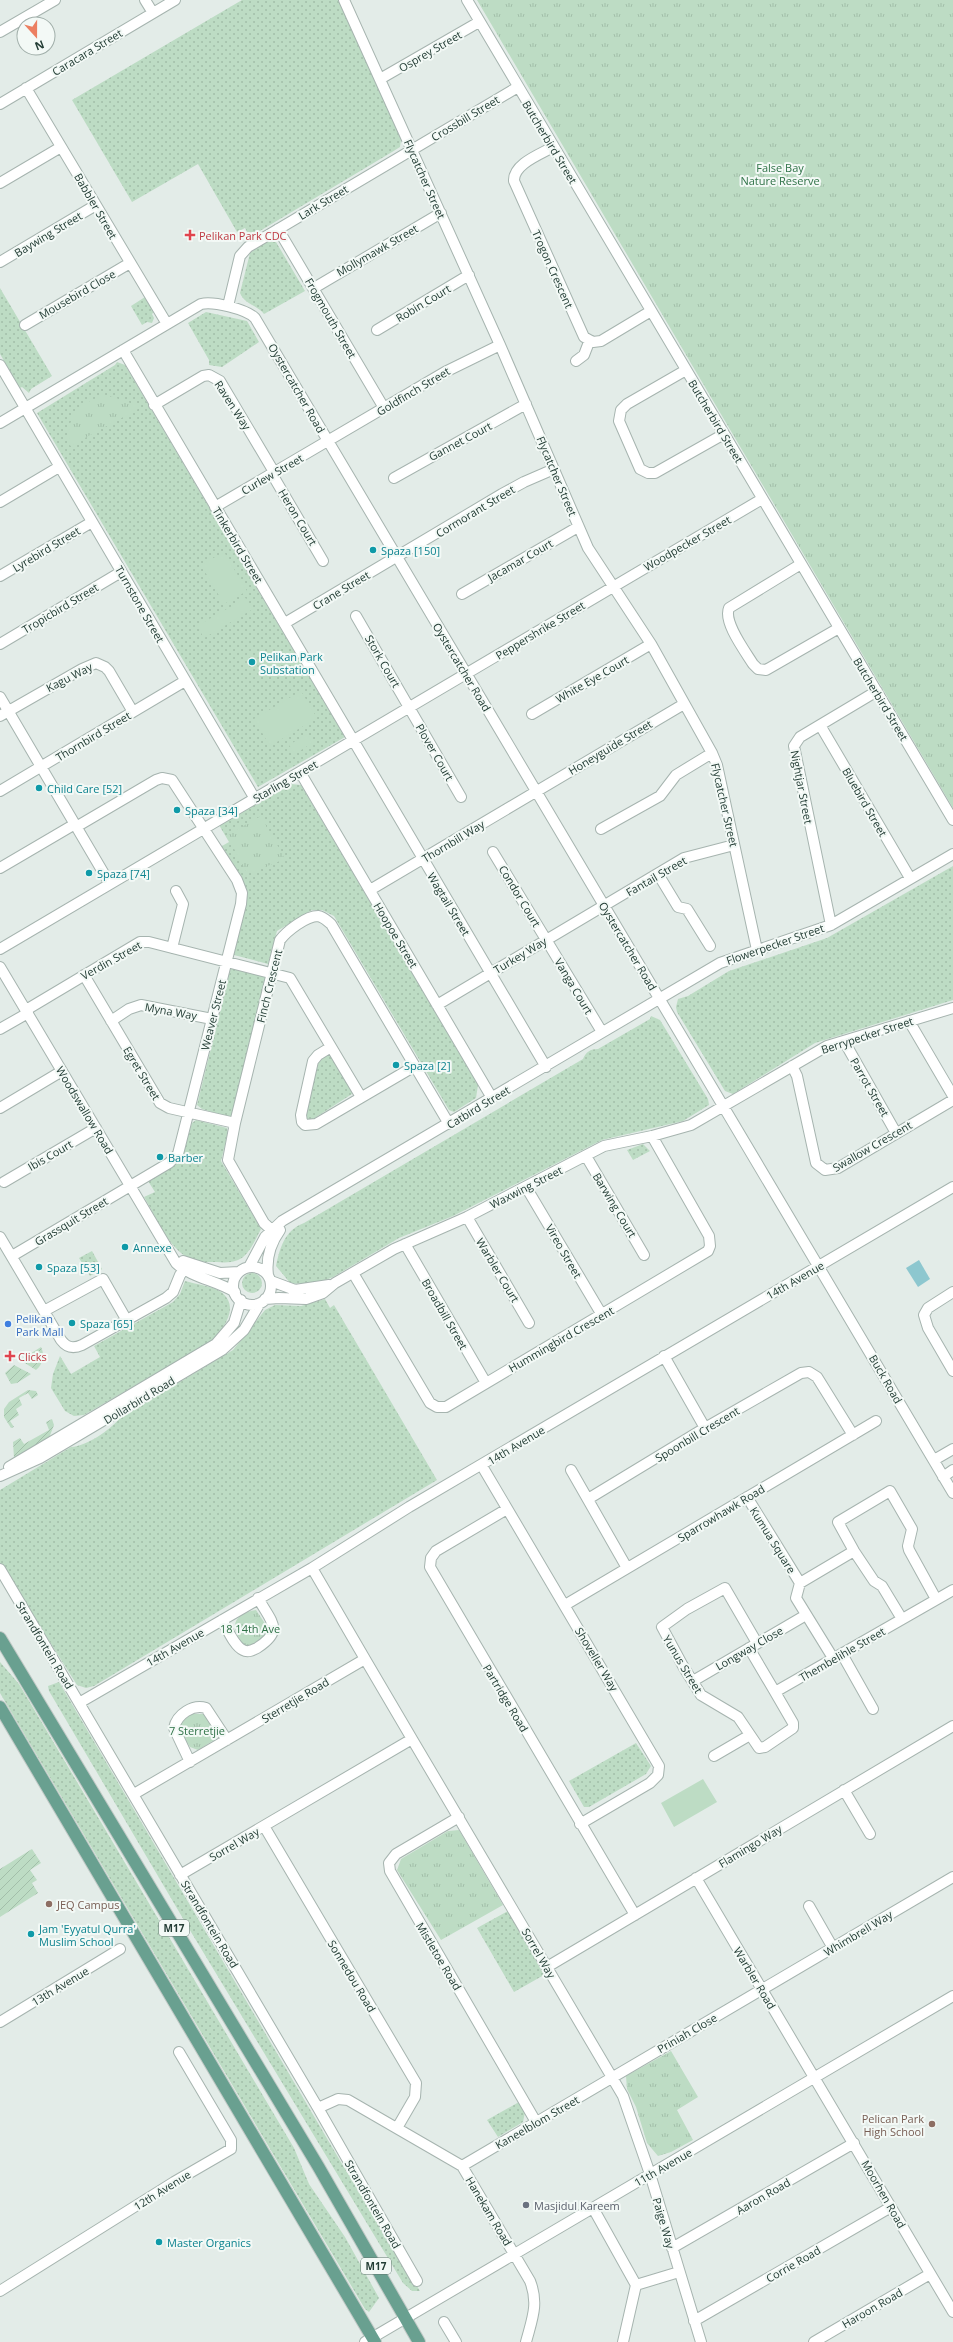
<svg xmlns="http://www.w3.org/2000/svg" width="953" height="2342" viewBox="0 0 953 2342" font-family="'Open Sans',sans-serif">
	<defs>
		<pattern id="grass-dots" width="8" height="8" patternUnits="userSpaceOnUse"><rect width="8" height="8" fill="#bddcc4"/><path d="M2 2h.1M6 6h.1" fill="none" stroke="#a2bea9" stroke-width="1.8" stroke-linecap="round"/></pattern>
		<pattern id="park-tufts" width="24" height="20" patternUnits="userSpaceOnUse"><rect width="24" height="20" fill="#bddcc4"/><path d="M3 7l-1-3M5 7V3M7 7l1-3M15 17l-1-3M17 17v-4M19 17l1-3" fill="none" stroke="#a2bea9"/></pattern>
		<pattern id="garden-furrows" width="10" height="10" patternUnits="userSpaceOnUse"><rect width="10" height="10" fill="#bddcc4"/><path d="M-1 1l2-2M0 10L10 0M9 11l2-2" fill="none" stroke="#a2bea9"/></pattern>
	</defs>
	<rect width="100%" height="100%" fill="#e3ece8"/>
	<!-- grass -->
	<path fill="url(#grass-dots)" d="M242,0H338L401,139L400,147L392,152L250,237L245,228L237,232L198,164L132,202L72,100Z
		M268,240L276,242L305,291L264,314C257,305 244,304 240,293L250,253Z
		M0,288L52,376L31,389L29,393L22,387L20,388L0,354Z
		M145,297L154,312L152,314L154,318L152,323L147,322L142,325L131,306Z
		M206,312L247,321L259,342L222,367L209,365V360L188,323Z
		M117,362L125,365L345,737L258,787L37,413L115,365Z
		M291,784L301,785L478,1085L476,1098L454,1112L449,1110L334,916L322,910H312L277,931L268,964L234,955L248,892L222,846L229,842L219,825Z
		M953,866V1000L815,1043L733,1094L725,1091L677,1012L676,1007L678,999L688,996L729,971L827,938Z
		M231,967L266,977L232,1118L202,1109L197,1105Z
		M651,1016L660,1020L708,1099L709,1105L683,1121L602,1140L453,1216L399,1238L333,1277L321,1282L291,1284L276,1266C280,1247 285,1230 304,1223L583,1059C586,1052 590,1049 598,1049L650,1019Z
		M324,1055L332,1056L352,1090V1094L310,1121L305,1117L319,1061Z
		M196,1120L227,1128L228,1133L221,1161L261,1229C249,1252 245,1265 217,1262C210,1262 202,1262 196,1261C170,1254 157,1218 144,1197L155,1192L148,1181L179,1162L183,1154L192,1123Z
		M643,1144L650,1151L633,1160L627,1150Z
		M92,1251L102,1269L90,1276L79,1258Z
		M242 1283a10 10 0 1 1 20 0a10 10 0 1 1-20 0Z
		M185,1281C195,1284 213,1286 221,1292C241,1307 223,1329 212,1341L84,1415L74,1416L65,1411L51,1388L53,1374L60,1356L71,1374L100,1357L94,1346L173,1302L180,1294Z
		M325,1299L330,1308L334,1305L437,1480L94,1686L86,1688L77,1685L0,1563V1490L71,1447C87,1446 110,1430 120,1418L233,1350L265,1310L275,1305L301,1306Z
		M0,1662L19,1684L294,2148L309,2184L345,2237L379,2298L369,2312L365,2309L0,1693Z
		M59,1682L342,2164L420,2291H412L403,2283L188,1927L49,1691L48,1686Z
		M636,1743L651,1766L646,1774L589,1807H584L569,1781Z
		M508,1911L544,1975L514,1992L477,1928Z
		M519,2102L525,2112L523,2122L498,2137L487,2120Z"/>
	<!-- park -->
	<path fill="url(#park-tufts)" d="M477,0H953V808Z
		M107,395L136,405L138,409L70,446C65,417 78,402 107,395Z
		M261,816L285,859L247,874L227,835Z
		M256,1610L266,1625L267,1634L249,1647C242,1645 241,1642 238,1636C229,1621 241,1612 256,1610Z
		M192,1714H205L217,1732L214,1740L198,1750L190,1747L179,1730L180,1723Z
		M459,1830L503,1905L441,1940L397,1870L401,1859L448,1831Z
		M671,2051L698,2097L677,2110L693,2140L671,2152L658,2156L647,2143L636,2107L627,2089L626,2076Z"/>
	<!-- garden -->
	<path fill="url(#garden-furrows)" d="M41,1347C45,1355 43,1364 36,1370L20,1360Z
		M14,1365L31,1374L17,1383L11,1384L5,1373Z
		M28,1390L36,1391L38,1395L32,1399L28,1393L19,1398L22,1405L16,1409L19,1415L10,1421L14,1427L11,1428L4,1417V1409L9,1402Z
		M52,1419L54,1425L49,1438L14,1458L13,1442L20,1438L24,1444L49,1430L46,1422Z
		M32,1849L41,1863L30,1870L37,1880L32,1883L38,1893L0,1917V1869Z"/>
	<!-- pitch -->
	<path fill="#bddcc4" d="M224,552L247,591L224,604L201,565Z
		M246,598L253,609L204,638L197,626Z
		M301,691L317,718L270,746L254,719Z
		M307,734L312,743L295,754L289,745Z
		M703,1779L717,1802L674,1827L661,1803Z"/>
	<!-- water -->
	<path fill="#8dc7cf" d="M919,1260L930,1279L918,1287L906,1268Z"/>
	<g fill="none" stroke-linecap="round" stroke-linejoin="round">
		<!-- minor casing -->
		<g stroke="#a6b4af" stroke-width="12">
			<path id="minor" d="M145,0L153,13
				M344,0L500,345L588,548L651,644L712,753L717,765L757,950
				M467,0L953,820
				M0,32L55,0
				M380,79L479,22
				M26,88L167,324
				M0,104L175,0
				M553,147C541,154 513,164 514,181L584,337L593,342L601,341L651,311
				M0,183L61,147
				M278,229L384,408
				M0,262L96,205
				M314,288L441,213
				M228,306L240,256L248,247L518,87
				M25,325L130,263
				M377,330L469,275
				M123,350L546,1067
				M576,361L584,355L589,342
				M0,365L255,799
				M686,370L627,404L621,410L619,421L640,469L648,473H655L724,434
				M154,405L203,376L209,375L220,381L274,472
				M0,423L201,304C213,301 246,309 255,318L953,1493
				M272,474L323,561
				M394,478L526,404
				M0,502L59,467
				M215,507L445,372L500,345
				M801,564L729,608C723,622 745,651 753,664L758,669L766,670L839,628
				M0,576L92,522
				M462,594L578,527
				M356,616L461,797
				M285,623L502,494L524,482L554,469
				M0,644L121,572
				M0,697L110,884
				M532,714L651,644
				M0,716L82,669L96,663L105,667L109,671L133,712
				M820,725L910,878
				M300,772L492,1098
				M0,791L185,681
				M601,829L660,796L676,775L712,753
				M493,852L602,1032
				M0,868L75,824
				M658,874L678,907L687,909L710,946
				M370,890L684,704
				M831,925L794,746L800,737L877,691
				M172,948L183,904L176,891
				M0,949L762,499
				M0,967L176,1263C192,1278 216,1280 235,1292
				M84,975L160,1103L169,1108L235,1123
				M437,1005L684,858L734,845
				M26,1010L140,942H149L290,978L361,1097
				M111,1021L129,1009L141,1005L212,1019
				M909,1021L953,1096
				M0,1029L28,1013
				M844,1041L896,1133
				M331,1047L318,1055L313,1061L301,1115L302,1122L305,1125L316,1124L415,1066
				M792,1066L797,1076L816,1163L825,1170L838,1168L953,1100
				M0,1108L62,1071
				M586,1156L644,1255
				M4,1182L96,1128
				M526,1187L602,1315
				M467,1217L529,1323
				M277,1235L264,1223L228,1160L235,1123L280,940C287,931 306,916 318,916C324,917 327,921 331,924L449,1124
				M0,1237L61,1340C67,1348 73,1349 82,1345L166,1298L173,1292L180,1275L188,1264
				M405,1244L486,1383
				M12,1256L169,1163L178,1154L241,904L242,893L237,880L172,780L162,778L156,780L76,827
				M183,1261L220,1273L239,1272
				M249,1267L265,1237L282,1221L720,963L831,925L953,854
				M233 1286a19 19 0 1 1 38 0a19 19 0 1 1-38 0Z
				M353,1273L430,1403L437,1407H446L708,1251L710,1246L709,1236L652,1136
				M268,1275C266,1259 270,1244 280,1230
				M271,1281L295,1290L329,1285
				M953,1292L928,1308L924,1315L928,1328L953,1371
				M265,1299L279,1298L306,1299L323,1293L335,1283L394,1249L467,1217L604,1146L652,1136L691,1125L827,1046L953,1008
				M44,1311L103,1279L126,1319
				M664,1356L705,1428
				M934,1460L953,1449
				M482,1466L659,1766L658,1775L650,1783L580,1824
				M9,1467L216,1344L234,1323L241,1300
				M571,1470L627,1568
				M0,1476L40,1458L222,1350L244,1330L260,1303
				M943,1477L953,1470
				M747,1497L800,1583
				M588,1499L705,1428L801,1373L809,1372L817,1377L853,1435
				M507,1509L436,1551L431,1558L430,1567L635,1915
				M0,1569L318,2108L417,2281
				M565,1605L876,1421
				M902,1619L882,1586L874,1581L854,1551L838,1522L890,1491L912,1529L908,1546L909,1550L936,1599
				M222,1620C227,1628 234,1646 243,1650C248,1653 253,1650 257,1648C285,1630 271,1622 258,1598
				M757,1643L725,1588L687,1609L662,1627L683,1666L701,1695L738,1717L759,1748L765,1747L793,1728V1723L775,1692
				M749,1648L775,1692L953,1590
				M842,1654L873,1709
				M833,1658L796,1598L800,1583L854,1551
				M365,1659L412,1739
				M693,1681L806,1615
				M79,1703L312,1568L409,1507L953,1187
				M714,1756L750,1735
				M190,1762L174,1728C177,1714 193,1704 206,1708L227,1740
				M844,1790L870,1834
				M134,1794L365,1659L312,1568
				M459,1817L396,1854L389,1863L390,1871L536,2122
				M264,1826L416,2083L415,2097L397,2128
				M180,1875L412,1739L623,2096L650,2174L701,2342
				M696,1878L953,2312
				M809,1906L833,1948
				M547,1967L953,1726
				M0,2022L120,1949
				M318,2108L338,2099L348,2100L462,2166L530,2281C539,2304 532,2319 526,2342
				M462,2166L953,1877
				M593,2208L636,2285L623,2342
				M672,2248L854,2143
				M636,2285L679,2272
				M0,2291L174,2182L231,2149V2140L179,2052
				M694,2321L891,2207
				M444,2322L456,2342
				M365,2342L953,1996
				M814,2342L930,2274"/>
		</g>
		<!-- major casing -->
		<g stroke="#c1c9c6" stroke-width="14">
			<path id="major" d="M0,1638L318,2166L419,2342
				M0,1707L375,2342"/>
		</g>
		<!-- minor -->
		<use href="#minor" stroke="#fff" stroke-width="10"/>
		<!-- major -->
		<use href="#major" stroke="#69a090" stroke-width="12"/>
	</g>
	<!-- markers -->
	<g fill="#e0444e" stroke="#f3f9f6" stroke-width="1.5">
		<path d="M188 229h4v4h4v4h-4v4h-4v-4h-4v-4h4z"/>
		<path d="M8 1350h4v4h4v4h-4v4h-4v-4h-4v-4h4z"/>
	</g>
	<g fill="#0f9aa8" stroke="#f3f9f6" stroke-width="1.5">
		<circle cx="373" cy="550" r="4"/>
		<circle cx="252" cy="662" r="4"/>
		<circle cx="39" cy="788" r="4"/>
		<circle cx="177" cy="810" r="4"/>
		<circle cx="89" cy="873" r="4"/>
		<circle cx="396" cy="1065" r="4"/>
		<circle cx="160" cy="1157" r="4"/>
		<circle cx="125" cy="1247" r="4"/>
		<circle cx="39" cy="1267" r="4"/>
		<circle cx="72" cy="1323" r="4"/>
		<circle cx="31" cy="1934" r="4"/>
		<circle cx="159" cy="2242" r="4"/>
	</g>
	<circle fill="#3f7fe0" stroke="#f3f9f6" stroke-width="1.5" cx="8" cy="1324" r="4"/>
	<g fill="#8d6e63" stroke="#f3f9f6" stroke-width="1.5">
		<circle cx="49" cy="1904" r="4"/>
		<circle cx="932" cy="2124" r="4"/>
	</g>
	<circle fill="#6b7280" stroke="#f3f9f6" stroke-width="1.5" cx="526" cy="2205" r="4"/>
	<g text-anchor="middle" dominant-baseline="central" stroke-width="4" stroke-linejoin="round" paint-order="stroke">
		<!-- shield labels -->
		<g fill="#f3f9f6" stroke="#61756f" stroke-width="1">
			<rect x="159" y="1920" width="30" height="16" rx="3"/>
			<rect x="361" y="2258" width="30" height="16" rx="3"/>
		</g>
		<g font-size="10" font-weight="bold" fill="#233d35">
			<text x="174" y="1928">M17</text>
			<text x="376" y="2266">M17</text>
		</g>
		<!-- street labels -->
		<g font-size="11" fill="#233d35" stroke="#f3f9f6">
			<text transform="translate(430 51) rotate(-30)">Osprey Street</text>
			<text transform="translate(87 52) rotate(-31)">Caracara Street</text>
			<text transform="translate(465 118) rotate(-31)">Crossbill Street</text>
			<text transform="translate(550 142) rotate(59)">Butcherbird Street</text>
			<text transform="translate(425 179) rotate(66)">Flycatcher Street</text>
			<text transform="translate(323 202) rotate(-31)">Lark Street</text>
			<text transform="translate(96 206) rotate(60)">Babbler Street</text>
			<text transform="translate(48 234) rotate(-31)">Baywing Street</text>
			<text transform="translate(377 250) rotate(-30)">Mollymawk Street</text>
			<text transform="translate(553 269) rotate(66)">Trogon Crescent</text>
			<text transform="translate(77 294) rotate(-30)">Mousebird Close</text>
			<text transform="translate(423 303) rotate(-31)">Robin Court</text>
			<text transform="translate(331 318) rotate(60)">Frogmouth Street</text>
			<text transform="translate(297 388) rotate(60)">Oystercatcher Road</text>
			<text transform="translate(413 391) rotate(-31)">Goldfinch Street</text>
			<text transform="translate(233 405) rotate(57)">Raven Way</text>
			<text transform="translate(716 421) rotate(59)">Butcherbird Street</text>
			<text transform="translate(460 441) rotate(-28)">Gannet Court</text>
			<text transform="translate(272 474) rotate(-30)">Curlew Street</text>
			<text transform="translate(557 476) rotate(67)">Flycatcher Street</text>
			<text transform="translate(475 511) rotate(-31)">Cormorant Street</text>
			<text transform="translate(298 517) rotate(59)">Heron Court</text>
			<text transform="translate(687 543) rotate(-30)">Woodpecker Street</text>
			<text transform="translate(238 545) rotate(59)">Tinkerbird Street</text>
			<text transform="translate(46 549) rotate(-31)">Lyrebird Street</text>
			<text transform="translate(520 560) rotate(-30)">Jacamar Court</text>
			<text transform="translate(341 590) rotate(-31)">Crane Street</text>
			<text transform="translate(140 604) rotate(60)">Turnstone Street</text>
			<text transform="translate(60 608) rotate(-31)">Tropicbird Street</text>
			<text transform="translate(540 630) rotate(-31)">Peppershrike Street</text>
			<text transform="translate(383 661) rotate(60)">Stork Court</text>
			<text transform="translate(462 667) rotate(59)">Oystercatcher Road</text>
			<text transform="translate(69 677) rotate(-27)">Kagu Way</text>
			<text transform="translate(592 679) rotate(-30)">White Eye Court</text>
			<text transform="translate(881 699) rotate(59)">Butcherbird Street</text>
			<text transform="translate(93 736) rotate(-31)">Thornbird Street</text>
			<text transform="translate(610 747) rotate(-31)">Honeyguide Street</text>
			<text transform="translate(435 752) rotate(60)">Plover Court</text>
			<text transform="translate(285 781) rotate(-30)">Starling Street</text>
			<text transform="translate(802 787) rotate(79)">Nightjar Street</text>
			<text transform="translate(865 802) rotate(60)">Bluebird Street</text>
			<text transform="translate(725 805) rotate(77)">Flycatcher Street</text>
			<text transform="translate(453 841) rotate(-31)">Thornbill Way</text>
			<text transform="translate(656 876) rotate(-30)">Fantail Street</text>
			<text transform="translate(520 896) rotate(59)">Condor Court</text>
			<text transform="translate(449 904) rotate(59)">Wagtail Street</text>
			<text transform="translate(396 935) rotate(59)">Hoopoe Street</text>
			<text transform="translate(775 944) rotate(-19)">Flowerpecker Street</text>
			<text transform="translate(628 946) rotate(59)">Oystercatcher Road</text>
			<text transform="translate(520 955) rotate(-31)">Turkey Way</text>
			<text transform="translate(111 960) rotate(-29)">Verdin Street</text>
			<text transform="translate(269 986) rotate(-76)">Finch Crescent</text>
			<text transform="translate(574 986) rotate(59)">Vanga Court</text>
			<text transform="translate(171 1011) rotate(10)">Myna Way</text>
			<text transform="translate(213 1015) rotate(-76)">Weaver Street</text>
			<text transform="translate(867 1035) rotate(-18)">Berrypecker Street</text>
			<text transform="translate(142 1073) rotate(59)">Egret Street</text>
			<text transform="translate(870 1087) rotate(60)">Parrot Street</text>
			<text transform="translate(478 1107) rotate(-31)">Catbird Street</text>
			<text transform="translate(85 1110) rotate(59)">Woodswallow Road</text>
			<text transform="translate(872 1146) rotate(-30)">Swallow Crescent</text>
			<text transform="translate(50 1155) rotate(-30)">Ibis Court</text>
			<text transform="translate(526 1187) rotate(-27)">Waxwing Street</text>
			<text transform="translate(615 1205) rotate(59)">Barwing Court</text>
			<text transform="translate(71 1221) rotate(-31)">Grassquit Street</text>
			<text transform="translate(564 1251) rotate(60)">Vireo Street</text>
			<text transform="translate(498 1270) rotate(59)">Warbler Court</text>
			<text transform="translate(795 1280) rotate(-30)">14th Avenue</text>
			<text transform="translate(445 1314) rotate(60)">Broadbill Street</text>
			<text transform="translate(561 1339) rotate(-30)">Hummingbird Crescent</text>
			<text transform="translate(886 1379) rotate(60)">Buck Road</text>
			<text transform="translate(139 1400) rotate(-31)">Dollarbird Road</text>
			<text transform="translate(697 1434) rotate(-31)">Spoonbill Crescent</text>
			<text transform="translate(516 1445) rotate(-31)">14th Avenue</text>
			<text transform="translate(721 1513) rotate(-31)">Sparrowhawk Road</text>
			<text transform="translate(773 1540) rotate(58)">Kumua Square</text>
			<text transform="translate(45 1645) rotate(59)">Strandfontein Road</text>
			<text transform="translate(175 1647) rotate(-30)">14th Avenue</text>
			<text transform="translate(749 1648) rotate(-30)">Longway Close</text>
			<text transform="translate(842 1654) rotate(-30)">Thembelihle Street</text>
			<text transform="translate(597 1659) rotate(59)">Shoveller Way</text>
			<text transform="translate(683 1664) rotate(59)">Yunus Street</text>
			<text transform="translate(506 1698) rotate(59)">Partridge Road</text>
			<text transform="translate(295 1700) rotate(-31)">Sterretjie Road</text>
			<text transform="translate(234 1844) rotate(-30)">Sorrel Way</text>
			<text transform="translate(750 1846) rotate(-31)">Flamingo Way</text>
			<text transform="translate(210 1924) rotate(59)">Strandfontein Road</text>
			<text transform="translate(858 1933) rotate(-31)">Whimbrell Way</text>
			<text transform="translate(539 1953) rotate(60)">Sorrel Way</text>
			<text transform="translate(439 1956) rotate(59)">Mistletoe Road</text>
			<text transform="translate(352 1976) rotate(59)">Sonnedou Road</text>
			<text transform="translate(755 1978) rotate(59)">Warbler Road</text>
			<text transform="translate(60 1986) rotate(-31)">13th Avenue</text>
			<text transform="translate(687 2033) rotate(-30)">Priniah Close</text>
			<text transform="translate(537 2122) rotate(-30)">Kaneelblom Street</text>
			<text transform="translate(663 2167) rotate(-30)">11th Avenue</text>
			<text transform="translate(162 2190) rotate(-32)">12th Avenue</text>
			<text transform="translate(884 2194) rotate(60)">Moorhen Road</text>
			<text transform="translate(763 2196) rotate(-30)">Aaron Road</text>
			<text transform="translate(373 2204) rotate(60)">Strandfontein Road</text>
			<text transform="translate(489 2211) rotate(59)">Hanekam Road</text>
			<text transform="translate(664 2223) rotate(74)">Paige Way</text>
			<text transform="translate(793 2264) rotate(-30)">Corrie Road</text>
			<text transform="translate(872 2308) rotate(-30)">Haroon Road</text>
		</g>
		<!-- park labels -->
		<g font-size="11" fill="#2f7247" stroke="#f3f9f6">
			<text x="780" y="167">False Bay<tspan x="780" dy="13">Nature Reserve</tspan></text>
			<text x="250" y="1628">18 14th Ave</text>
			<text x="197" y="1730">7 Sterretjie</text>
		</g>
		<!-- health labels -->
		<g font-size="11" fill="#be3a42" stroke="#f3f9f6" text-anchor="start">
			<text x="199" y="235">Pelikan Park CDC</text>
			<text x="18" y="1356">Clicks</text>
		</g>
		<!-- culture labels -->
		<g font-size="11" fill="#0d838f" stroke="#f3f9f6" text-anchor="start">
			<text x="381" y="550">Spaza [150]</text>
			<text x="260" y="656">Pelikan Park<tspan x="260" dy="13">Substation</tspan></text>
			<text x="47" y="788">Child Care [52]</text>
			<text x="185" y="810">Spaza [34]</text>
			<text x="97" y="873">Spaza [74]</text>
			<text x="404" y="1065">Spaza [2]</text>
			<text x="168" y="1157">Barber</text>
			<text x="133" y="1247">Annexe</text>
			<text x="47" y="1267">Spaza [53]</text>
			<text x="80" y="1323">Spaza [65]</text>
			<text x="39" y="1928">Jam 'Eyyatul Qurra'<tspan x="39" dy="13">Muslim School</tspan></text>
			<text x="167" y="2242">Master Organics</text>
		</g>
		<!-- shop labels -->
		<g font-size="11" fill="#366cbe" stroke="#f3f9f6" text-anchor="start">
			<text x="16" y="1318">Pelikan<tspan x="16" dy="13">Park Mall</tspan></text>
		</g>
		<!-- education labels -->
		<g font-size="11" fill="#785e54" stroke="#f3f9f6" text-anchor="start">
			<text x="57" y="1904">JEQ Campus</text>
			<text x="924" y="2118" text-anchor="end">Pelican Park<tspan x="924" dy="13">High School</tspan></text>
		</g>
		<!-- worship labels -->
		<g font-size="11" fill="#5b616d" stroke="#f3f9f6" text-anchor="start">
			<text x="534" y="2205">Masjidul Kareem</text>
		</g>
	</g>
	<!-- north arrow -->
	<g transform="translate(36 36) rotate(159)"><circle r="19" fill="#f3f9f6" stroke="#a0aea9"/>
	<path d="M0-3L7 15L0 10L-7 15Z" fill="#ec7f61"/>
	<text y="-6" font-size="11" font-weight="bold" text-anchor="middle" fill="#233d35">N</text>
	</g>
</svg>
